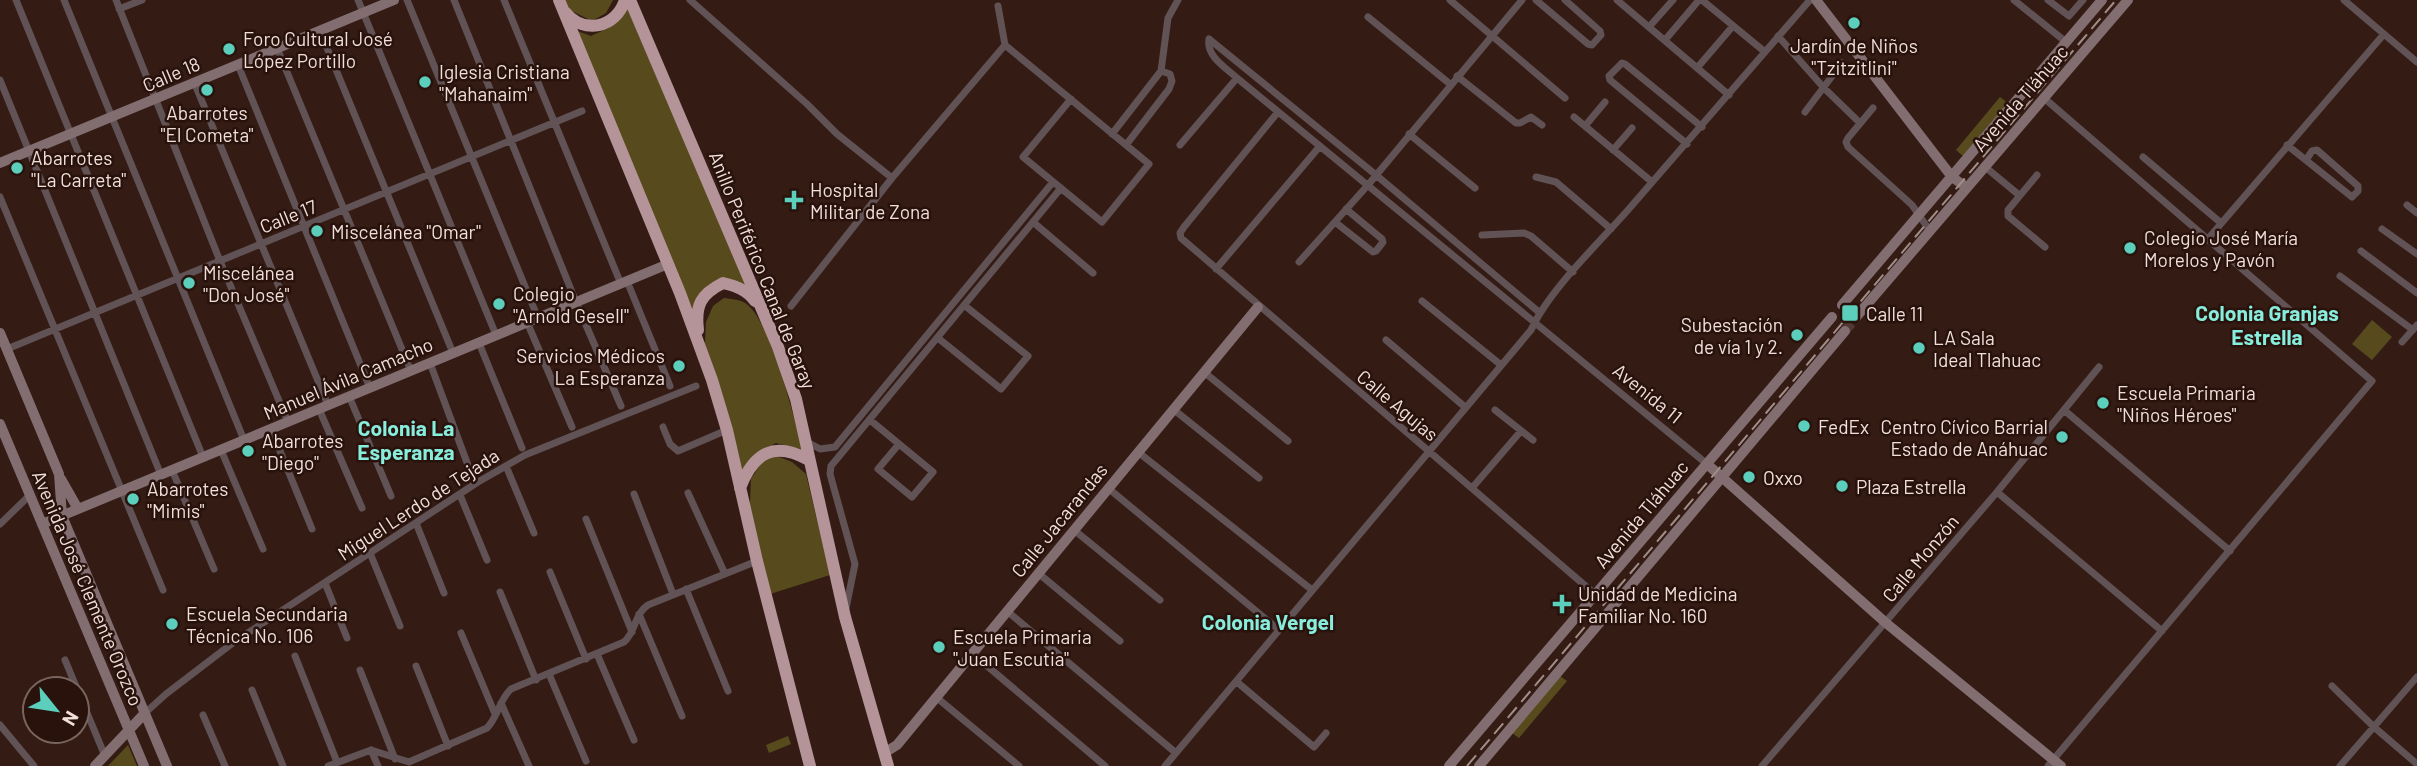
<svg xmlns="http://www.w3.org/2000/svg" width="2417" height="766" viewBox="0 0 2417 766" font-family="Barlow,sans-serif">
	<rect width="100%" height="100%" fill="#341c15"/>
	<!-- green -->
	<path fill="#574b1e" d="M561,0H613L606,13L592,21L564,7Z
		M625,2L745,284L722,281L693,311L572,29L591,36C609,28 622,23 625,2Z
		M2000,97L2009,104L1964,157L1956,150Z
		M724,298C730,299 739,299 745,303C771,319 795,422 803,453L799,449L776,443L756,453L742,471L705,344L706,322L713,306Z
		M2372,320L2392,337L2372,360L2352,344Z
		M774,455L792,462L806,474L830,575L767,595L749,526L751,479L762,462Z
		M1560,676L1567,681L1519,738L1512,733Z
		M788,736L791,744L769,753L766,745Z
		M128,745L137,766H108Z"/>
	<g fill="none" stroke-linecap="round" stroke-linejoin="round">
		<!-- secondary-tunnel -->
		<path stroke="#503933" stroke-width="10" stroke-dasharray="10 5" stroke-linecap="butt" d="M1845,331L1857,316"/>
		<!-- street -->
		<path stroke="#605255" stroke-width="7" d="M16,0L203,457
			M64,0L244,440
			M116,0L220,261L288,422
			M358,0L496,335
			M407,0L538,318
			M454,0L576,302L621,406
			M504,0L621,284
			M690,0L807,104L837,134L892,178
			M1450,0L1565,98
			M1536,0L1588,44L1592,45L1601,35L1600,31L1565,0
			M1617,0L1729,95
			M1702,0L1765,52
			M2014,0L2066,42
			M2048,0L2069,16L2083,0
			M2344,0L2417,62
			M998,6L1005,45L1149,164L1102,222L1023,157L1071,99
			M119,9L142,0
			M1368,17L1450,84
			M1649,27L1673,0
			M320,31L453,353
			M1778,36L1824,88L1860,123
			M1209,39C1206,56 1225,67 1237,78L1707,464
			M1209,39L1376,175L1540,313
			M1665,40L1699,0
			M277,48L411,371
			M238,65L370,388
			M1697,68L1733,26
			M1161,71L1168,18L1178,0
			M1457,76L1516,123H1520L1531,117L1542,125
			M0,80L161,475
			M194,82L328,405
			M2044,98L2372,381L2048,766
			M1873,108L1848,138L1846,142L1848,147L1912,205L1930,231
			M1278,112L1184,227L1180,233L1181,238L1596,595
			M1805,112L1842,63
			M1574,117L1652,182
			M1585,126L1605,102
			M1112,134L1161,71L1170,74L1172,81L1169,89L1126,145
			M1409,134L1475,188
			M1687,144L1610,80L1609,76L1622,63L1625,64L1702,127
			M1180,145L1237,78
			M2287,145L2352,197L2358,191V186L2317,150L2312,151L2306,160
			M1613,150L1632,128
			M2143,157L2221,223
			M1984,166L2019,195
			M2037,175L2008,210V216L2045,247
			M1536,177L1556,182L1611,229
			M0,197L163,590
			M2407,205L2417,213
			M1033,222L1093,273
			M1335,222L1373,252L1376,251L1383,242L1382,239L1346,209
			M2382,229L2417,254
			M1482,235L1524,233L1531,236L1573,272
			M2207,240L2384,34
			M2361,251L2417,293
			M1299,262L1368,185L1522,0
			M1216,269L1320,146
			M2340,276L2413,330
			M627,281L670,386
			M1422,301L1501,365
			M791,306L892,178L1005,45
			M527,322L572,427
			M938,338L1001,389L1028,356L964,305
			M1386,340L1465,407
			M2402,342L2417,325
			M479,343L522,448
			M7,349L582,111
			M430,363L469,468
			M1204,372L1288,441
			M349,396L391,496
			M319,409L362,508
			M1173,409L1259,478
			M1495,410L1533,440
			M2064,410L2230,551
			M870,420L933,472L912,497L878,469L899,444
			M663,427L670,444L678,451L727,430
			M271,429L312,529
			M807,442L820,449L835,447L1053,182
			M221,450L263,549
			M1138,452L1312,590
			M506,466L534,533
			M172,470L214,569
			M1108,488L1279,630
			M1472,488L1521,431
			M1997,492L2162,631
			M688,493L725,574
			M634,494L673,594
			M460,495L487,560
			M586,519L632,632
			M416,523L444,593
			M0,524L30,495
			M1074,530L1160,600
			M370,553L400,626
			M550,572L586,659
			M1038,573L1120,641
			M325,583L347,638
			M686,589L728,691
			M500,592L536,680
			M846,608L855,564L830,474L831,466L1061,188
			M1007,611L1176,753
			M639,614L682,716
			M461,633L495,714
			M597,654L634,740
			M973,654L1105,766
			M295,656L337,762
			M65,660L105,756
			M416,666L448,746
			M360,670L395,759
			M549,674L586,761
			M1237,682L1314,747L1326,733
			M2332,686L2374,727L2417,764
			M252,690L283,766
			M936,697L1019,766
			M501,703L529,766
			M145,713L166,694L234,642L478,482L525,455L696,386
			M203,715L225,766
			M0,725L34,766
			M371,750L378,766
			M328,766L371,750L409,762L487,728C498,717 499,700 511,689L624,642C636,632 634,614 648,605L757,561
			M1165,766L1531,330C1549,290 1598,244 1628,210C1689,140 1749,70 1810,0
			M1762,766L1997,492L2099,367
			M2340,766L2417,677"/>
		<!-- secondary -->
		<path stroke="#826d70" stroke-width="10" d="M1816,0L1952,177L1966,187
			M0,163L394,0
			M1842,305L2102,0
			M1857,316L2128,0
			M0,333L59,474L62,516L167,766
			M0,424L144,766
			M1707,464L1886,623L2061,766
			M61,479L78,509
			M42,524L668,264
			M884,753L897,745L1258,307
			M95,766L145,713
			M1449,766L1832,317
			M1479,766L1845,331"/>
		<!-- highway -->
		<path stroke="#b59499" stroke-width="12" d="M559,0L680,293L712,380L727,430L757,561L810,766
			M630,0L778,347L796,399L845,617L888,766
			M565,12C584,35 616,28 625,0
			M698,330C695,305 701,294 723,283C736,286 747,290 755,301
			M740,488C754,452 774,441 809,460"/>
		<!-- rail -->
		<path stroke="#a28e88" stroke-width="2" stroke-dasharray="14 7" stroke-linecap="butt" d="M1467,766L2116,0"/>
	</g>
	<!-- markers -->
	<g fill="#5bcebc" stroke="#29120c" stroke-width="2.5">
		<circle cx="1854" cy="23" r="7"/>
		<circle cx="229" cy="49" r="7"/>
		<circle cx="425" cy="82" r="7"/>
		<circle cx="207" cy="90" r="7"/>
		<circle cx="17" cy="168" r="7"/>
		<path d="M790.5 189.5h7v7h7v7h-7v7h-7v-7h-7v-7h7z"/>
		<circle cx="317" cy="231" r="7"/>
		<circle cx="2130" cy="248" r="7"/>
		<circle cx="189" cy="283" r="7"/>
		<circle cx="499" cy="304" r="7"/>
		<rect x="1841" y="304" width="18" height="18" rx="3.5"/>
		<circle cx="1797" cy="335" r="7"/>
		<circle cx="1919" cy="348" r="7"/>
		<circle cx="679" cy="366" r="7"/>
		<circle cx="2103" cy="403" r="7"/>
		<circle cx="1804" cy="426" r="7"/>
		<circle cx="2062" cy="437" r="7"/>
		<circle cx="248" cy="451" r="7"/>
		<circle cx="1749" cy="477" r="7"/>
		<circle cx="1842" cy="486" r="7"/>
		<circle cx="133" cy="499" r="7"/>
		<path d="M1558.5 593.5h7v7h7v7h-7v7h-7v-7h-7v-7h7z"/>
		<circle cx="172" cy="624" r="7"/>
		<circle cx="939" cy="647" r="7"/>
	</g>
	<g text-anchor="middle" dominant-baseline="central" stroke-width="5" stroke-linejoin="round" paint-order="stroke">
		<!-- poi labels -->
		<g font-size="19" fill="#f0dfda" stroke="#29120c" text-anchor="start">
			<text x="243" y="38">Foro Cultural José<tspan x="243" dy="22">López Portillo</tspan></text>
			<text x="1854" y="45" text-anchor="middle">Jardín de Niños<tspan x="1854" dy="22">"Tzitzitlini"</tspan></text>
			<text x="439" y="71">Iglesia Cristiana<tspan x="439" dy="22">"Mahanaim"</tspan></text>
			<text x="207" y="112" text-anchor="middle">Abarrotes<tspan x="207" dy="22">"El Cometa"</tspan></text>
			<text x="31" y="157">Abarrotes<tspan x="31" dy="22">"La Carreta"</tspan></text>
			<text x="810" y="189">Hospital<tspan x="810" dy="22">Militar de Zona</tspan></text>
			<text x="331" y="231">Miscelánea "Omar"</text>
			<text x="2144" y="237">Colegio José María<tspan x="2144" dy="22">Morelos y Pavón</tspan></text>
			<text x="203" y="272">Miscelánea<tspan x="203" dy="22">"Don José"</tspan></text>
			<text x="513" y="293">Colegio<tspan x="513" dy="22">"Arnold Gesell"</tspan></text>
			<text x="1866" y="313">Calle 11</text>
			<text x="1783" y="324" text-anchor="end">Subestación<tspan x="1783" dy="22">de vía 1 y 2.</tspan></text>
			<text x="1933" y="337">LA Sala<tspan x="1933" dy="22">Ideal Tlahuac</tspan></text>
			<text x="665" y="355" text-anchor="end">Servicios Médicos<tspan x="665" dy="22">La Esperanza</tspan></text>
			<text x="2117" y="392">Escuela Primaria<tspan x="2117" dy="22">"Niños Héroes"</tspan></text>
			<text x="1818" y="426">FedEx</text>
			<text x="2048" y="426" text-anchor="end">Centro Cívico Barrial<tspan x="2048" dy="22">Estado de Anáhuac</tspan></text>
			<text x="262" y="440">Abarrotes<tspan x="262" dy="22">"Diego"</tspan></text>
			<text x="1763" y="477">Oxxo</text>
			<text x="1856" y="486">Plaza Estrella</text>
			<text x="147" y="488">Abarrotes<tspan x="147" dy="22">"Mimis"</tspan></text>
			<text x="1578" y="593">Unidad de Medicina<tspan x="1578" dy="22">Familiar No. 160</tspan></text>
			<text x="186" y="613">Escuela Secundaria<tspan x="186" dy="22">Técnica No. 106</tspan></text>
			<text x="953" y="636">Escuela Primaria<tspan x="953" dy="22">"Juan Escutia"</tspan></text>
		</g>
		<!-- street labels -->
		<g font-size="19" fill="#f0dfda" stroke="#29120c">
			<text transform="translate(171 74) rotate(-23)">Calle 18</text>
			<text transform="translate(2020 98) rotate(-49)">Avenida Tláhuac</text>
			<text transform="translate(288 216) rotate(-22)">Calle 17</text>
			<text transform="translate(763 270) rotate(68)">Anillo Periférico Canal de Garay</text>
			<text transform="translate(348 378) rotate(-23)">Manuel Ávila Camacho</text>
			<text transform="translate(1648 393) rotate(39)">Avenida 11</text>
			<text transform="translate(1398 405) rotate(40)">Calle Agujas</text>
			<text transform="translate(418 504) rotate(-33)">Miguel Lerdo de Tejada</text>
			<text transform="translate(1641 514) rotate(-50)">Avenida Tláhuac</text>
			<text transform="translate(1059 520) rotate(-51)">Calle Jacarandas</text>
			<text transform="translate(1920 558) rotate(-50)">Calle Monzón</text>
			<text transform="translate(88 588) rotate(67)">Avenida José Clemente Orozco</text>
		</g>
		<!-- neighbourhood labels -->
		<g font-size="21" font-weight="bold" fill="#87eddc" stroke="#29120c">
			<text x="2267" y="312">Colonia Granjas<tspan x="2267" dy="24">Estrella</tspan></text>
			<text x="406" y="427">Colonia La<tspan x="406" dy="24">Esperanza</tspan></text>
			<text x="1268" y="621">Colonia Vergel</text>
		</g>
	</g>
	<!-- north arrow -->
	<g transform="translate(56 710) rotate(120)"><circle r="33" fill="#29120c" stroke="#79645e" stroke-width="2"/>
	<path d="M0-5L12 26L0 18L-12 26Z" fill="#5bcebc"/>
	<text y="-10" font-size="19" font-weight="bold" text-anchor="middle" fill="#f0dfda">N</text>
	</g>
</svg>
